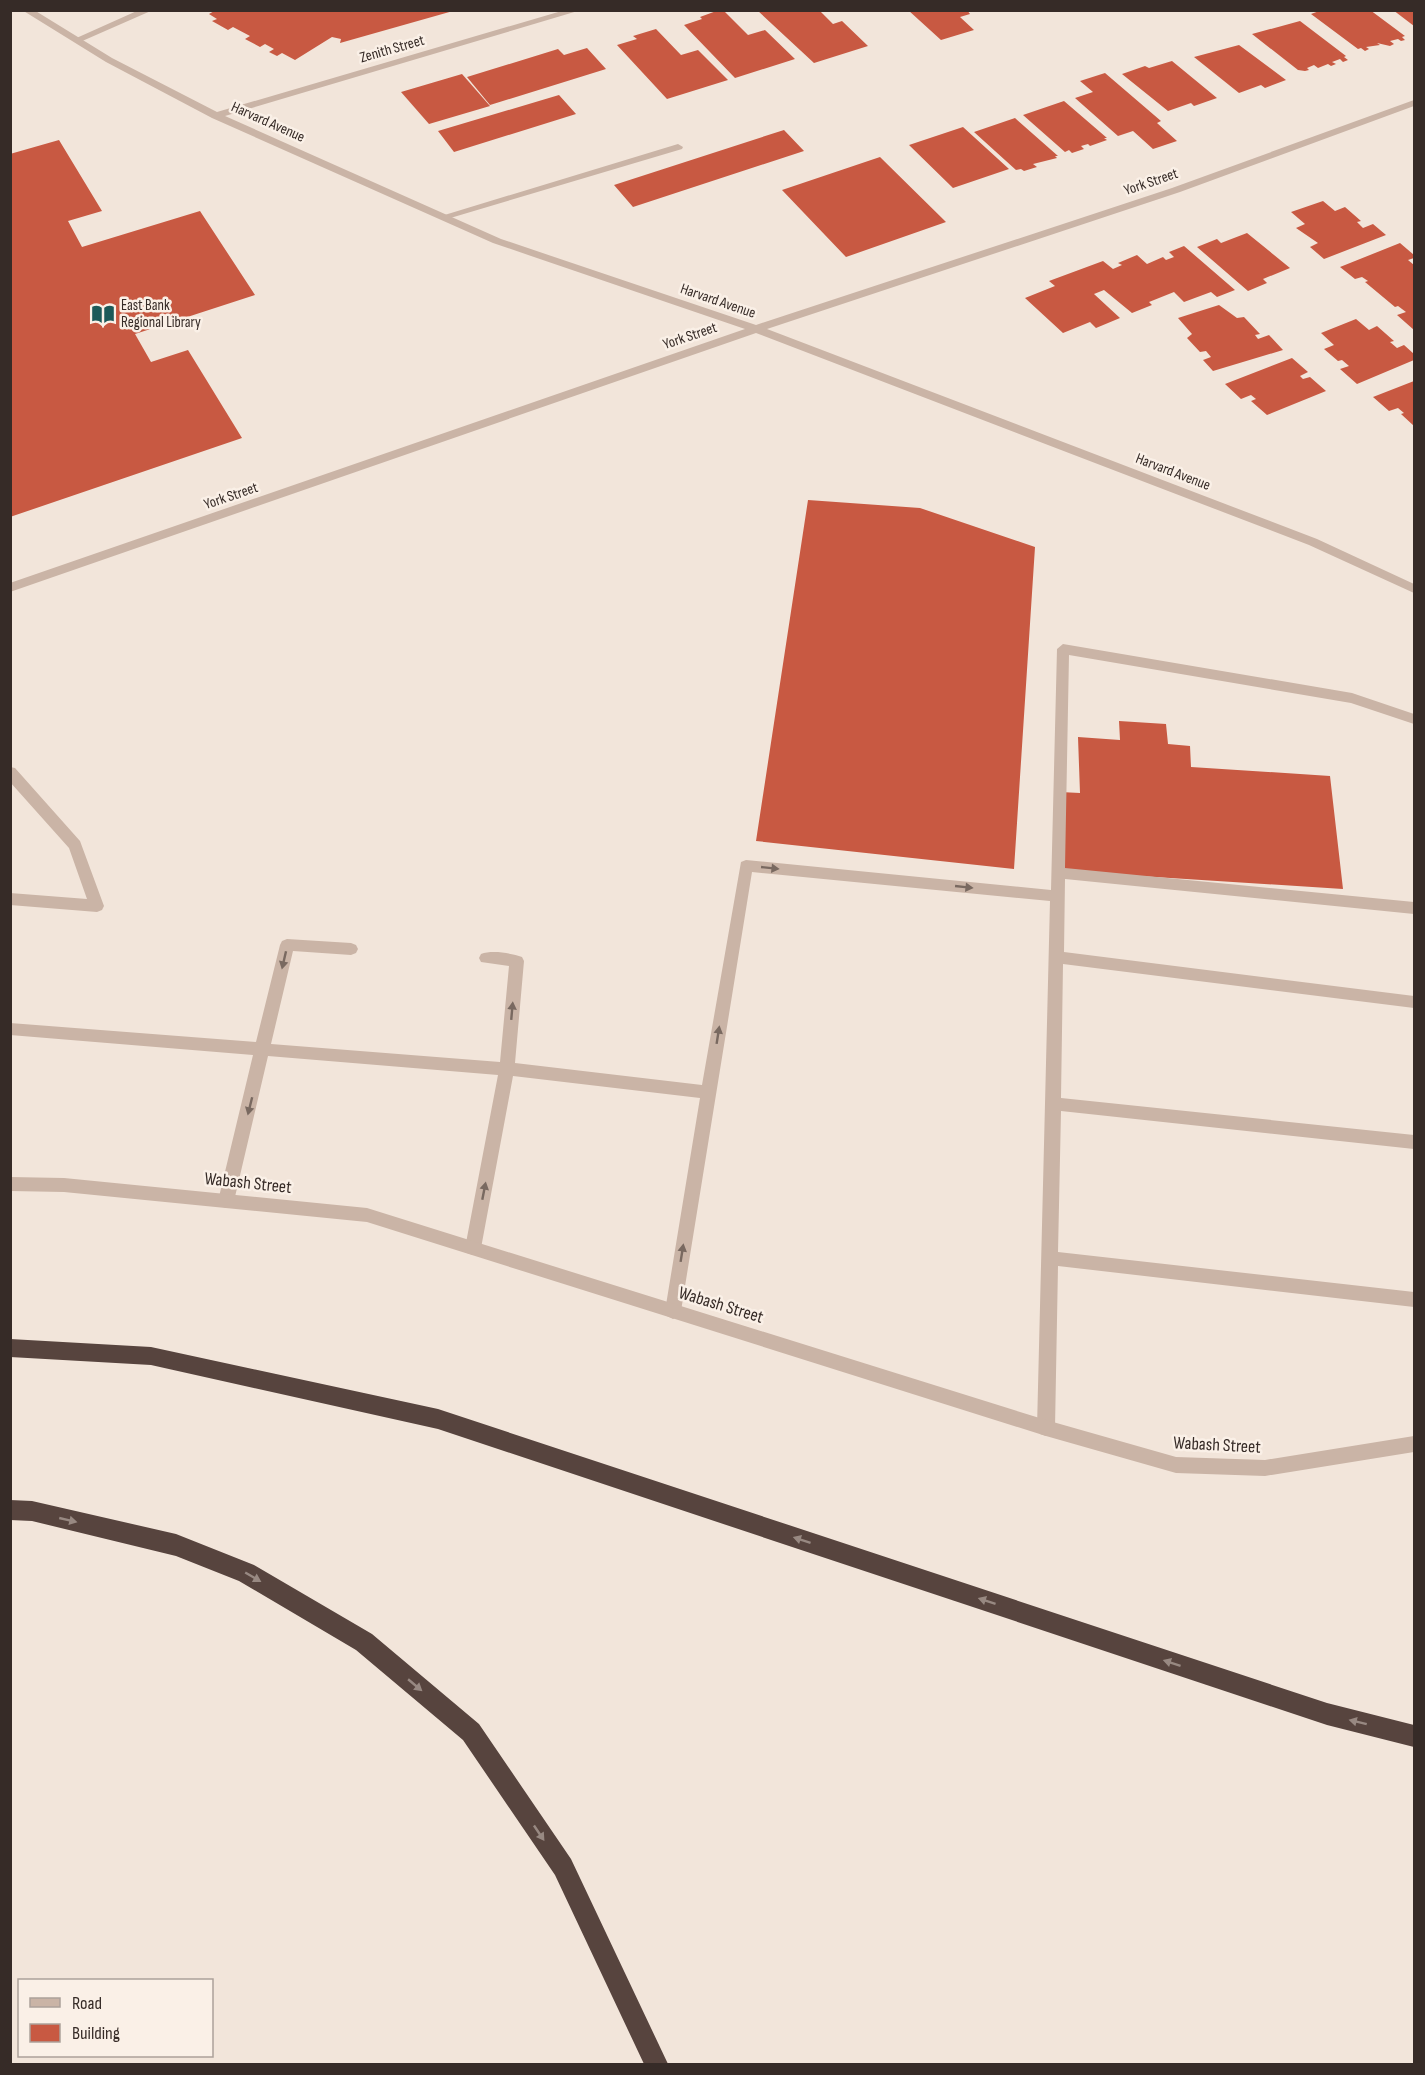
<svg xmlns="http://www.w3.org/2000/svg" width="1425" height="2075" viewBox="0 0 1425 2075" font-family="'Sofia Sans Condensed',sans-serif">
	<rect width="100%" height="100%" fill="#f2e5da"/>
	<!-- building -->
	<path fill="#c85942" d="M216,10H453V11L340,43L341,39L332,37L295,60L282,53L277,56L269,52L274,49L265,44L260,47L245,39L250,36L233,27L228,30L212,21L217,19L209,14Z
		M719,10H723L748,35L765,30L795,59L735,78L684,25L702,19L700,17Z
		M757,10H819L833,24L842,21L868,46L814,63Z
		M908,10H967L970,14L960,17L974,30L941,40Z
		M1322,10H1370L1405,36L1402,37L1405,40L1401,41L1398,39L1390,41L1394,44L1390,46L1377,43L1380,45L1366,47L1369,49L1365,51L1361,48L1358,49L1311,14Z
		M1393,10H1414V26Z
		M1300,21L1346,56L1344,57L1348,60L1343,62L1340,59L1332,62L1336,64L1331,66L1328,64L1318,68L1314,65L1307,68L1309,70L1305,71L1298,70L1252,34Z
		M656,29L681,55L698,50L728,80L667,99L617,45L637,39L633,36Z
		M1239,45L1286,80L1265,88L1261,85L1239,93L1194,57Z
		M587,48L606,69L490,105L467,77L558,49L564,55Z
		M1172,61L1217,98L1194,106L1191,103L1168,111L1122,74L1145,66L1149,68Z
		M1105,73L1161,121L1157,123L1177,141L1153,149L1133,131L1118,136L1075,98L1093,92L1080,81Z
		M462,74L490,106L429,124L401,92Z
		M559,95L576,114L454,152L438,131Z
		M1064,101L1107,138H1104L1107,140L1090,146L1088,144L1081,146L1084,149L1072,153L1069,150L1065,152L1023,115Z
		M1015,118L1058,156H1055L1057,158L1033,164L1037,167L1024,171L1021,169L1016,170L974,132Z
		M963,127L1009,169L953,188L909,145Z
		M784,130L804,151L633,207L614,185Z
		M59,140L102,211L68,221L82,247L200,211L255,295L135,334L151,362L188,350L242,438L10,517V154Z
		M880,157L946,222L846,257L782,190Z
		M1323,201L1335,211L1345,207L1361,221L1357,222L1363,228L1373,224L1386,235L1324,259L1310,247L1318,243L1296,228L1305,224L1291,212Z
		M1247,233L1290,268L1263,279L1267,283L1248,291L1197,247L1217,239L1221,243Z
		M1400,243L1414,255V258L1408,260L1414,265V330L1397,315L1406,312L1398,306L1395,307L1365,282L1368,281L1362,277L1355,279L1340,267Z
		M1184,246L1235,290L1217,297L1211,292L1184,302L1174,292L1149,302L1152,305L1132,313L1104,290L1094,294L1120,318L1096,328L1090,322L1063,333L1025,298L1055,286L1049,281L1103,261L1113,269L1122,265L1118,263L1137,255L1147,264L1163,257L1166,260L1174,257L1169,252Z
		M1219,305L1237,318L1244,317L1260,334L1255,335L1258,339L1269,335L1283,350L1213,371L1203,360L1211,357L1206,351L1200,352L1187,338L1192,334L1178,318Z
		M1356,319L1369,330L1377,326L1394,341L1390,342L1397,348L1404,345L1414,354V360L1357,384L1340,369L1349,366L1342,360L1338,361L1324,349L1334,345L1321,333Z
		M1292,358L1308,372L1300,376L1303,379L1310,377L1326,391L1267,415L1251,401L1256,399L1251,395L1241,399L1225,384Z
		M1414,381V426L1401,414L1404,413L1398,408L1389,411L1373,397Z
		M808,500L920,508L1035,547L1014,869L756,841Z
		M1119,721L1166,724L1168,744L1190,746L1191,767L1330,776L1343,889L1061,871L1060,792L1080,793L1078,737L1120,740Z"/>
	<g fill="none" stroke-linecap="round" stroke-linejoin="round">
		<!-- lane -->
		<path fill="#cab4a6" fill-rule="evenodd" d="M139,10H153L80,42L72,40Z
			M678,144L683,147L682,149L447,219L443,220L438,217Z
			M1063,644L1352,693L1414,714V724L1351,703L1069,655L1065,868L1414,902V914L1065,879L1064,952L1414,996V1008L1063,964L1061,1098L1414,1135V1149L1061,1111L1058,1252L1414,1292V1307L1058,1266L1055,1428L1052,1434L1046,1436L1040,1434L1037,1428L1050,901L752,872L681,1311L679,1316L673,1319L667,1316L665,1311L700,1098L513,1076L481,1248L479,1253L473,1255L467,1253L465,1248L498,1075L268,1056L234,1201L232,1206L226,1208L220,1206L218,1201L253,1055L10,1035V1023L256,1042L280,945L282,941L287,939L351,943L356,945L358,949L356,953L351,955L293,951L271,1044L500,1062L509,966L481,962L479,958L481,954C492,950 511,953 522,957L524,961L515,1063L702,1085L741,862L746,860L1051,890L1057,649Z
			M10,767L15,768L80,841L104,906L102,910L97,912L10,905V893L87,899L69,848L10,782Z"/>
		<!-- street -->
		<path fill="#cab4a6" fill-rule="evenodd" d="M22,10H34L112,58L217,112L565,10H581L225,116L501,239L756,325L1172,188L1414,100V106L1180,192L767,329L1317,539L1414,584V593L1309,545L756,333L10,592V583L745,329L493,243L212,118L106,62Z
			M10,1177L64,1178L367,1208L1046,1420L1176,1457L1265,1460L1414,1436V1452L1265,1476L1176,1473L1046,1436L367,1222L64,1192L10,1191Z"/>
		<!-- highway -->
		<path fill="#57443e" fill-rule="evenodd" d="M10,1339L151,1347L438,1409L1327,1703L1414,1725V1747L1327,1725L438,1429L151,1365L10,1357Z
			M10,1500L32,1501L176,1534L254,1565L372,1634L479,1724L571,1859L668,2064H644L555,1875L463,1740L356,1650L239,1581L176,1556L32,1521L10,1520Z"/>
	</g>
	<!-- one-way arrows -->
	<defs><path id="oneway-solid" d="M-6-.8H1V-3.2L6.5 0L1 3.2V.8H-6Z" transform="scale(1.5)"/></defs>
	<g fill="#796960">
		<use href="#oneway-solid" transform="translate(770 868) rotate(6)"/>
		<use href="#oneway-solid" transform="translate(964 887) rotate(6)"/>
		<use href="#oneway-solid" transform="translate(284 960) rotate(103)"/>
		<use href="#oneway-solid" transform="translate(512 1011) rotate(-85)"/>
		<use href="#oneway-solid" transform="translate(718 1035) rotate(-81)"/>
		<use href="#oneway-solid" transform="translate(250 1106) rotate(104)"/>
		<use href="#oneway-solid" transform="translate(484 1191) rotate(-79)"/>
		<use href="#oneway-solid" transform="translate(682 1253) rotate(-81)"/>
	</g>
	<g fill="#988982">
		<use href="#oneway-solid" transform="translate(68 1520) rotate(13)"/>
		<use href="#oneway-solid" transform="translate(802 1540) rotate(-162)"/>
		<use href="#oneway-solid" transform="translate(253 1577) rotate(30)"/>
		<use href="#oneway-solid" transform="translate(987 1601) rotate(-162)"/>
		<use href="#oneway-solid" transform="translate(1172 1663) rotate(-162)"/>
		<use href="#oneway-solid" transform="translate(415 1685) rotate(40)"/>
		<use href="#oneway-solid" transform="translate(1358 1722) rotate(-166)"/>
		<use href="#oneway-solid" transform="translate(539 1833) rotate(56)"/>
	</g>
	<!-- icons -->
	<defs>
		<g id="library-bare" transform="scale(1.8)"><path d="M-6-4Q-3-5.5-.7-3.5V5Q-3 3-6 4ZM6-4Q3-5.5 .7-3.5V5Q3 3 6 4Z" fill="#1c5958" stroke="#faf0e7" stroke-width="2.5" paint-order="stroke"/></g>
	</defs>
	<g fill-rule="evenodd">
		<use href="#library-bare" x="103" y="314"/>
	</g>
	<g text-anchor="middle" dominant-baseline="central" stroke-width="5" stroke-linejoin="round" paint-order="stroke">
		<!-- far-street labels -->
		<g font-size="15" fill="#362b27" stroke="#faf0e7">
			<text transform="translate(392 49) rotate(-16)">Zenith Street</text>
			<text transform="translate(268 122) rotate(24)">Harvard Avenue</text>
			<text transform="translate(1151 182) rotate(-19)">York Street</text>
			<text transform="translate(718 301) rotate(19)">Harvard Avenue</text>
			<text transform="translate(690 336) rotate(-19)">York Street</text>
			<text transform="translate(1173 472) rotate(21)">Harvard Avenue</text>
			<text transform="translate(231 496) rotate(-19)">York Street</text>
		</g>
		<!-- far-poi labels -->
		<g font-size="15" fill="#362b27" stroke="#faf0e7" text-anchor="start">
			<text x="121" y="305">East Bank<tspan x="121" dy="17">Regional Library</tspan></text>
		</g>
		<!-- street labels -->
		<g font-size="18" fill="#362b27" stroke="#faf0e7">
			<text transform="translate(248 1183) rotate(6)">Wabash Street</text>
			<text transform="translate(721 1305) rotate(17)">Wabash Street</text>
			<text transform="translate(1217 1445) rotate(3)">Wabash Street</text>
		</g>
	</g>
	<!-- border -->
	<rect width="1425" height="2075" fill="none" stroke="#362b27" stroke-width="24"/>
	<!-- legend -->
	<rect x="18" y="1979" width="195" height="78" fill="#faf0e7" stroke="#aca19a" stroke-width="1.5"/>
	<rect x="30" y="1998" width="30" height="9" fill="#cab4a6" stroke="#aca19a" stroke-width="1.5"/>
	<text x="72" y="2009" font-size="18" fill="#362b27">Road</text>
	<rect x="30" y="2024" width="30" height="18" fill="#c85942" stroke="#aca19a" stroke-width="1.5"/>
	<text x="72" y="2039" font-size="18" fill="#362b27">Building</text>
</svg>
